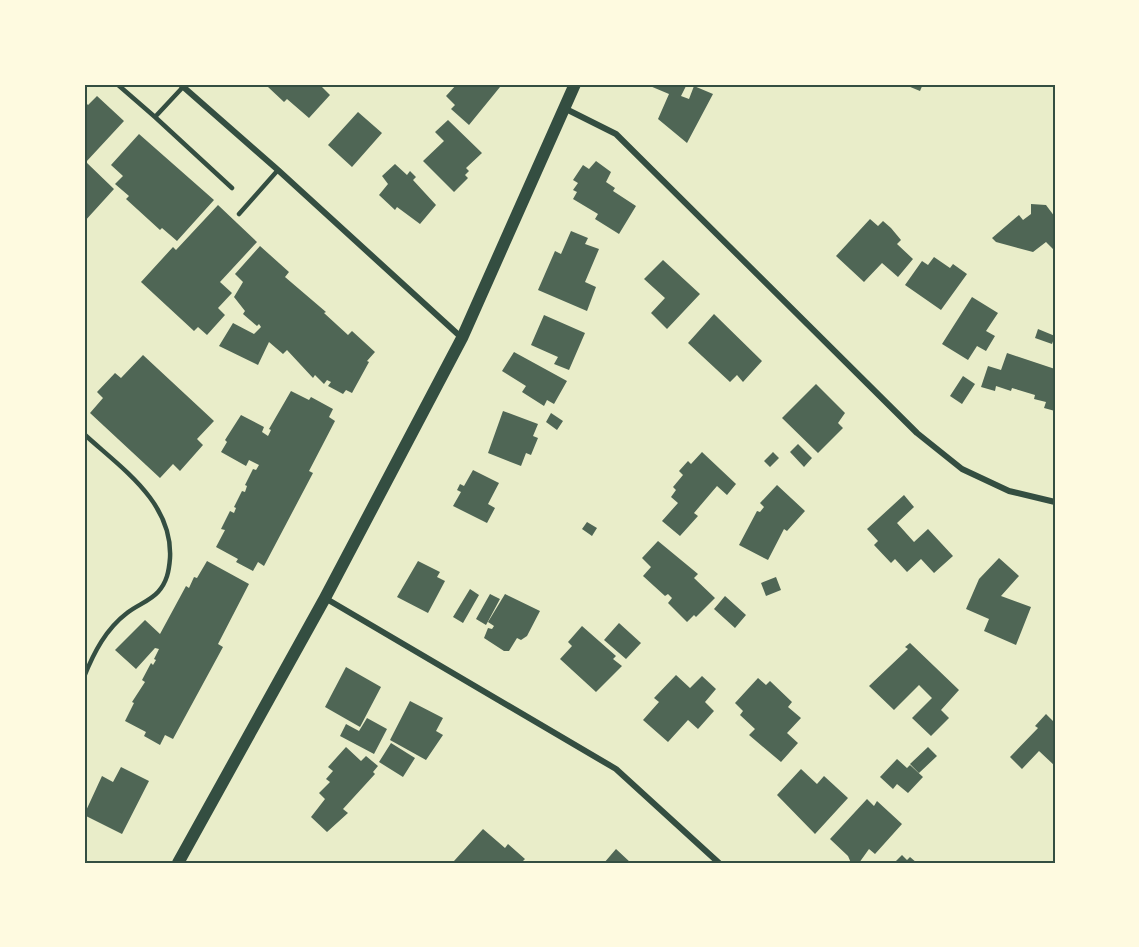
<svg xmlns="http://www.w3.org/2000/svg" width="1139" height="947" viewBox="0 0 1139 947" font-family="'Roboto Condensed',sans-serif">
	<rect width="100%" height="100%" fill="#e9edc9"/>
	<!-- building -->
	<path fill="#4f6655" d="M271,84H319L330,95L309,118L287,99L284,102L268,87Z
		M457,84H496L500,87L469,125L451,109L455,105L446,96Z
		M651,84H687L681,96L689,99L694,86L713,94L687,143L658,119L669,94L650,86Z
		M903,84H923L920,91Z
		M97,96L124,121L86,162L114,189L84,222V101L88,105Z
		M358,112L382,133L352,167L328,145Z
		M448,120L482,153L466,168L469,171L465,175L468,178L454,192L423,161L444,141L435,132Z
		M139,134L214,200L177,241L162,228L160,230L126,199L129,196L115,184L123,176L111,165Z
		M596,161L611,172L606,182L615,188L613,191L636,206L619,234L595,219L598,214L573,199L577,192L573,190L578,183L573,180L583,165L589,169Z
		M395,164L407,175L410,171L416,177L413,180L436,205L420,224L397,207L395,210L379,195L388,184L382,176Z
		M1031,204L1046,205L1055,217V251L1046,242L1033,252L996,242L992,238L1019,215L1023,220L1031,214Z
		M218,205L257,242L220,282L232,293L218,308L225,315L207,335L198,327L194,331L141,282L173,247L176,250Z
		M870,219L878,226L883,221L891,228L901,240L897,244L913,259L898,277L882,263L864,282L836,256Z
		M571,231L588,238L585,244L599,249L585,282L596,287L587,311L538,290L555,251L561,254Z
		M260,246L289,272L285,277L326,312L324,313L348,335L352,331L375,352L367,361L369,362L352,393L346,390L343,394L328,386L331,382L327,380L324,384L315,375L313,378L287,350L283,354L269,342L258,365L219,346L233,323L254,334L261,327L259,324L257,326L243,314L245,311L234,297L243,282L235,274Z
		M934,257L950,268L953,264L967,274L941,310L905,285L922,261L928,265Z
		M663,260L700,294L667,329L651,313L665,298L644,279Z
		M972,297L998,313L986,331L995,336L986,351L977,346L968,360L942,344Z
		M714,314L762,361L743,382L737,375L730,382L688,343Z
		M544,315L585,333L569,370L554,364L558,357L531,345Z
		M1038,329L1055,336L1052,344L1035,338Z
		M514,352L567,381L554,404L547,400L544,406L522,392L526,386L502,371Z
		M1007,353L1055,369V411L1044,408L1046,402L1034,399L1035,395L1012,388L1011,391L996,386L995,391L981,387L988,366L1001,370Z
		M143,355L214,421L197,439L203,445L180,471L173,464L160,478L90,413L103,398L97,392L115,373L121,378Z
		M963,376L975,384L962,404L950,396Z
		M816,384L845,413L838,423L843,428L818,453L782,418Z
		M291,391L309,400L311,397L333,409L329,417L335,421L309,471L313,473L264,566L258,562L253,571L236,562L238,559L216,547L225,530L221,529L230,511L234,513L236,508L234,507L242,491L245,492L247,486L245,485L253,469L256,470L259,465L249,460L246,466L221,452L227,442L225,440L241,415L264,427L262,432L268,436L271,430L269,429Z
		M503,411L538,424L533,436L538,438L531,455L526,453L521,466L488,453Z
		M551,413L563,421L557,430L546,422Z
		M798,444L812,458L804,467L790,452Z
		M702,452L736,484L727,495L717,486L694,513L698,516L680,536L662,521L678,503L671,497L676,490L673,487L683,475L679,471L688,461L691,464Z
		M773,452L779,458L770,467L764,461Z
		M473,470L499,483L488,504L495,508L487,523L453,506L461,492L457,490L460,484L464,486Z
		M777,485L805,511L787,531L784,529L768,560L739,545L757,511L760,512L764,507L760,503Z
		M904,495L914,507L897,523L914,542L928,529L953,556L934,573L921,559L907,572L895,559L891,563L874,545L878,541L867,529Z
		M587,522L597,528L592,536L582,529Z
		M658,541L698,574L694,578L715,598L696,617L694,615L687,622L668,603L672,598L668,594L665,596L643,576L651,567L642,558Z
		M999,558L1019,576L1001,596L1031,607L1016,645L984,631L989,619L966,609L979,579Z
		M207,561L249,584L218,644L223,647L173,739L165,735L160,745L144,736L146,732L125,721L134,703L132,702L145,682L142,680L151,663L153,665L156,660L154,659L159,649L155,648L136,669L115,650L145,620L160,634L186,586L189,588L194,577L197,578Z
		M418,561L440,572L437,577L445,581L428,613L397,597Z
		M776,577L781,590L766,596L761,583Z
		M470,589L479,595L463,623L453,617Z
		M490,594L500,599L486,625L476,619Z
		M505,594L540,611L527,636L521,640L517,638L509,651H504L484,638L488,628L492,629L494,626L488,622Z
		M725,596L746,615L735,628L714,609Z
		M619,623L641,643L626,659L604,640Z
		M582,626L616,656L613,659L622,666L596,692L560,659L572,646L568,642Z
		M910,643L959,690L941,710L949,718L931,736L912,718L932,698L919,685L894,710L869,686L908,649L905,647Z
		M346,667L381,687L360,727L325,707Z
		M676,675L690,688L702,676L716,689L705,702L714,711L698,729L688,720L668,742L643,720L659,702L654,698Z
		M758,678L766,685L770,681L792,702L788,707L801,718L787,733L798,743L781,762L749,735L755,729L740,715L743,711L735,703Z
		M410,701L443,718L436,731L443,735L426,760L390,740Z
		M1046,714L1055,723V766L1039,751L1022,769L1010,757L1038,728L1035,726Z
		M367,718L387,729L374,754L340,736L346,724L359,731Z
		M391,743L415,758L403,777L379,762Z
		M346,747L361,761L366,756L378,766L373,772L375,774L343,809L348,813L327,832L311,817L325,799L319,793L330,782L326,779L333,771L328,767Z
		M928,747L937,756L919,773L910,764Z
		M897,759L907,768L910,765L923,777L908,793L897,784L893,789L880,777Z
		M121,767L149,781L122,834L84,815L102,776L113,782Z
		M801,769L817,784L824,776L848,798L815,834L777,795Z
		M867,799L874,806L877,801L902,824L875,854L869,849L859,863H851L848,856L830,839Z
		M483,829L505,848L508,844L525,859L521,863L454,861Z
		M616,849L631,863H604Z
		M902,855L907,860L910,857L917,863H894Z"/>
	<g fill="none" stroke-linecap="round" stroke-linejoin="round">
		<!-- service -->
		<path stroke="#344e41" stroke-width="4.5" d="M117,84L155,117L183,87
			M155,117L232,188
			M239,214L278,170
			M84,434C121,468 173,502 170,558C169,571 167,582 158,592C150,601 137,605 127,613C106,629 94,652 84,677"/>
		<!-- minor -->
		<path stroke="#344e41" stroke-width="6" d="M180,84L278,170L462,338
			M564,108L616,134L917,433L962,469L1009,491L1055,502
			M325,598L616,769L719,863"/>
		<!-- secondary -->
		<path stroke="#344e41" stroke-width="12" d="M178,863L325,598L462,338L575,84"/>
	</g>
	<!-- border -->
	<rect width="1139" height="947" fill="none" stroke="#fefae0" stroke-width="171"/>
	<rect x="86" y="86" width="968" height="776" fill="none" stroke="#344e41" stroke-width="2"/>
</svg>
